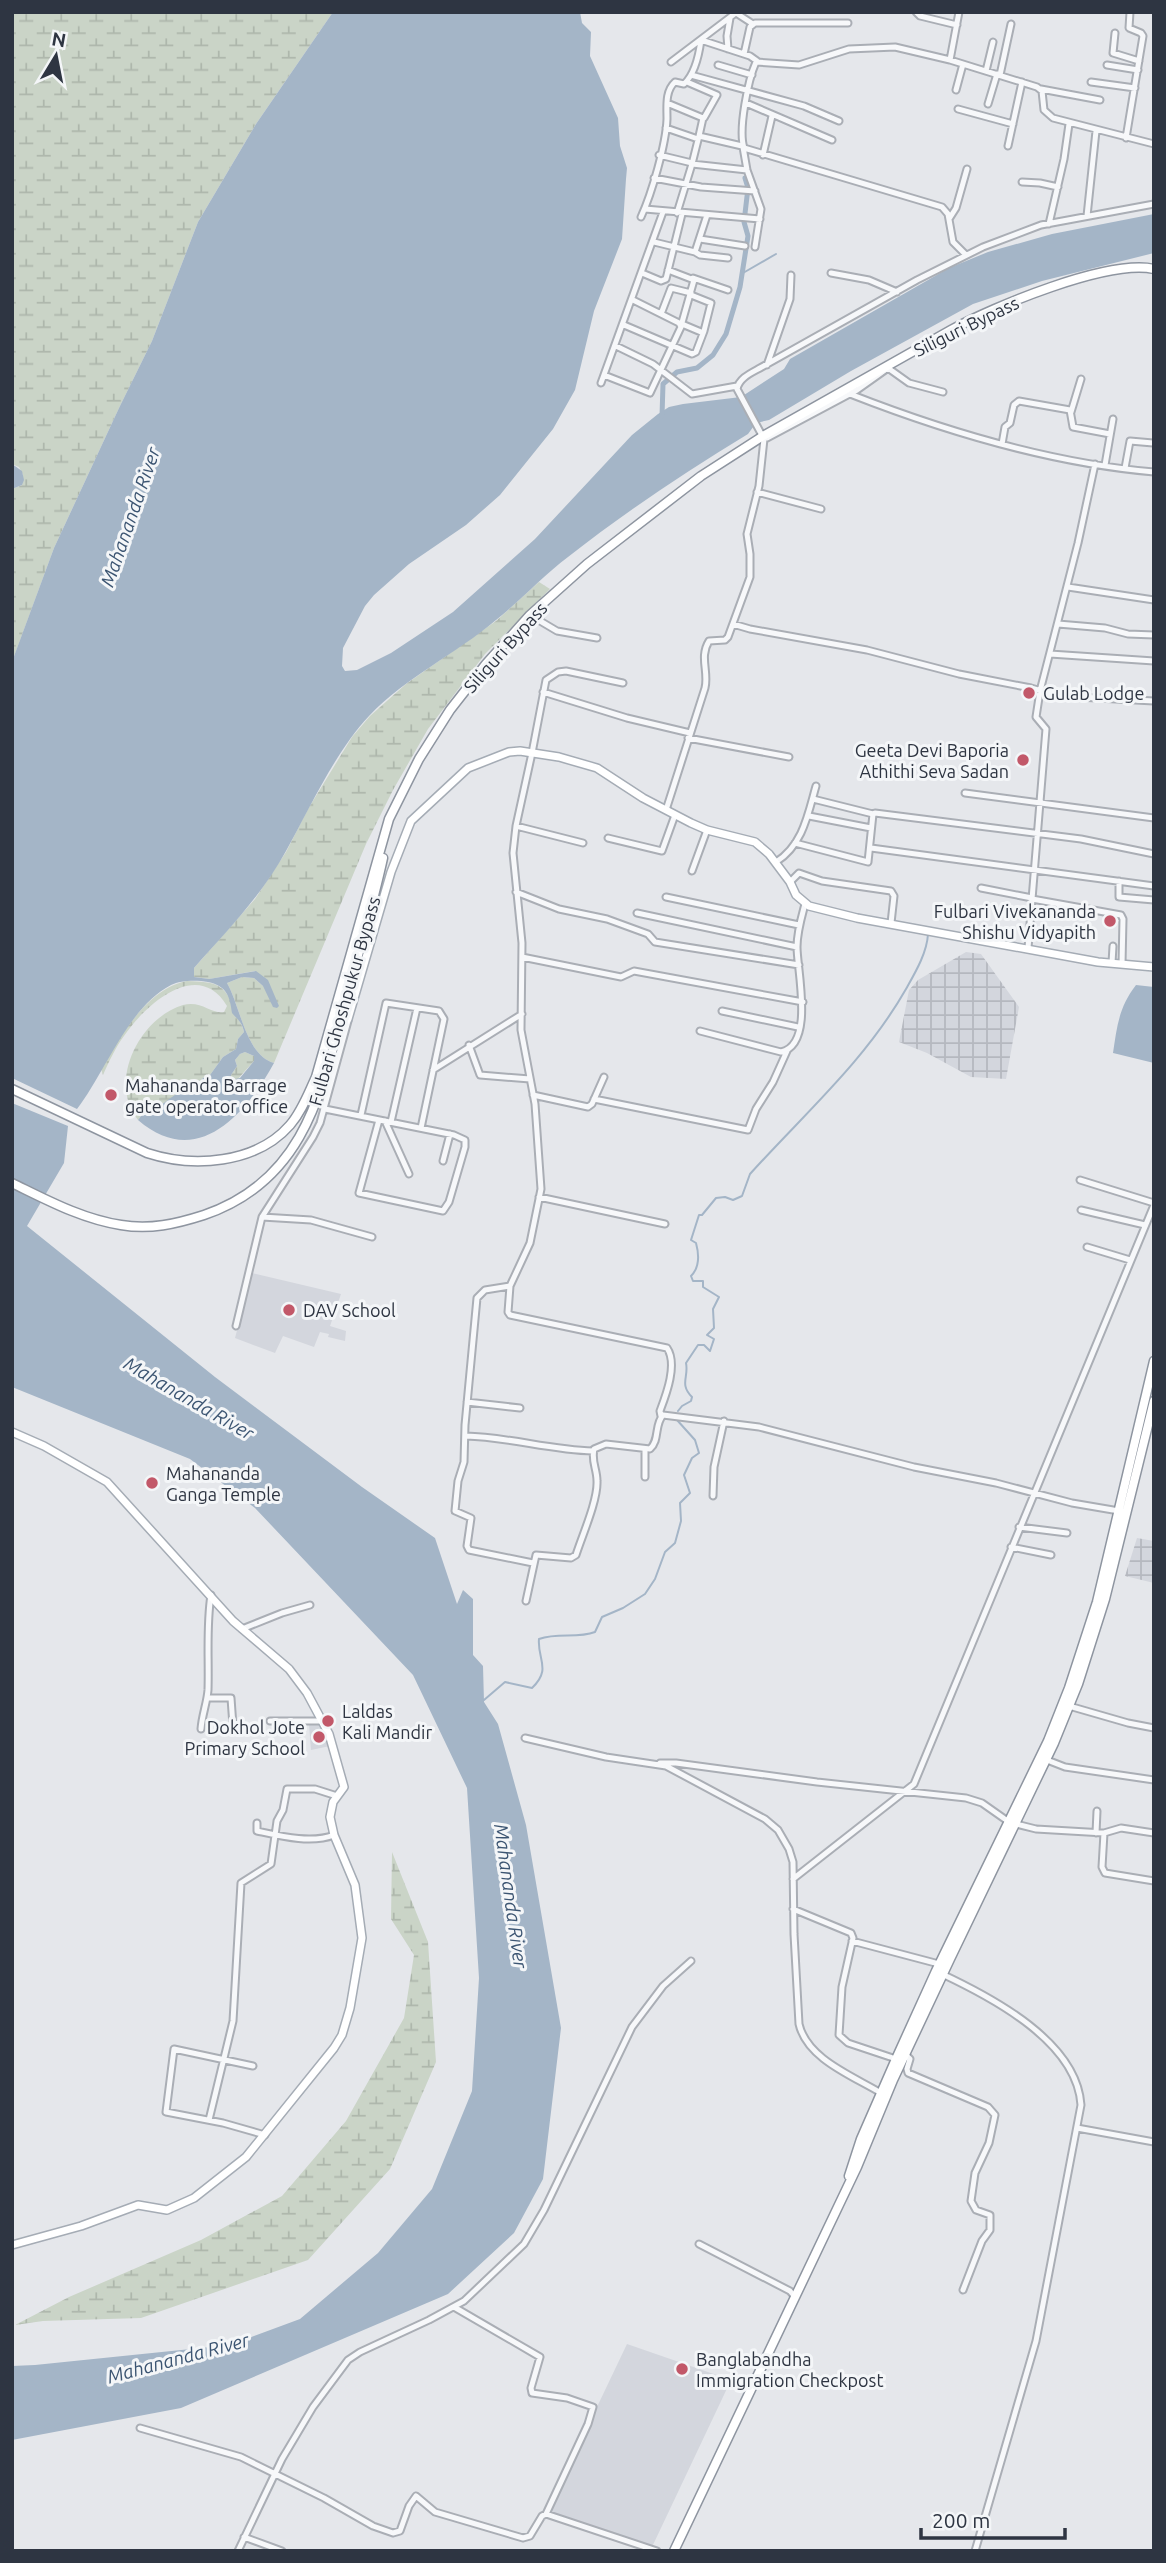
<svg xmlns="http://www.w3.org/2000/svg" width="1166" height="2563" viewBox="0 0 1166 2563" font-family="Ubuntu,sans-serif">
	<defs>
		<pattern id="industrial-grid" width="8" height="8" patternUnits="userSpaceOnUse" patternTransform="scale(1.75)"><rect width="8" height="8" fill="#d3d6dd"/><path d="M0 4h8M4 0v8" fill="none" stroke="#b5b8bf"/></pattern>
		<pattern id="wetland-marsh" width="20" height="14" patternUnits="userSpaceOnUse" patternTransform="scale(1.75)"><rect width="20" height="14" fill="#cad4c7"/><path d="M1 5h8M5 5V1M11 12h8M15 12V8" fill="none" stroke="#aeb7ac"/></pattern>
	</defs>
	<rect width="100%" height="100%" fill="#e5e7eb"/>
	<!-- built -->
	<path fill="#d3d6dd" d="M252,1273L341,1294L330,1326L346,1331L345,1341L328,1337L329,1334L320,1332L314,1347L283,1336L275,1353L235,1338Z
		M323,1723L330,1746L311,1750L309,1724Z
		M627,2344L731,2380L652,2547L547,2512Z"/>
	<!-- industrial -->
	<path fill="url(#industrial-grid)" d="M966,952L981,954L1019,1007L1006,1079L971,1077L927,1053L899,1042L909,990L918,980Z
		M1137,1538L1154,1541V1583L1125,1576Z"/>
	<!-- wetland -->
	<path fill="url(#wetland-marsh)" d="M12,12H333L256,124L198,222L152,341L119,408L54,548L12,662V489L22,485L23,475L19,467L12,464Z
		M539,582L550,589L485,654L428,729L393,790L366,844L274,1063C246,1056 240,1005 227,983L242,977L254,978L263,986L275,1008L255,971L209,979L194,977V968L255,899L286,852L308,809L352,737L370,716L406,684L496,621Z
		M187,981C216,982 225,983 235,1011C237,1019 242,1023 244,1032L238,1039L236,1049L223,1057L210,1075L203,1078L194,1089L183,1091L161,1105L147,1108L138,1120C107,1081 140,1018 183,1005C201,1000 211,1014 224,1012L227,1006C198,957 145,1005 124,1036C115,1048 109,1062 103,1075L101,1069C120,1036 148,988 187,981Z
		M245,1052L254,1056V1061L236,1081L231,1080V1075L237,1066L235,1060L240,1054Z
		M392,1852L428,1942L436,2062L390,2169L308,2260L141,2318L43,2321L15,2325L69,2297L201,2240L282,2196L346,2121L404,2018L414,1955L391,1919Z"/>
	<!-- water -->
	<path fill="#a4b5c7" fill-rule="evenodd" d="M333,12H580L582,23L591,32L590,56L618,118L620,146L627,168L626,179L622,239L594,311L575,390L553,429L500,495L466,525L409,564L374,595L365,606L343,648L342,666L345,671L357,670L391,653L453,612L535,539L632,435L658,414L669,407L683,404L741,397L784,369L790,359L949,268L988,252L1052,234L1154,214V253L1042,281L973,304L851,371L769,420L756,423L748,434C686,472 625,512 568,557C543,576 521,600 496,620C456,654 406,677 369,716C335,752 310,808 286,851C262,895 227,931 194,968V977L209,979L256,971L268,980L279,1006L277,1008L273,1007L263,986L254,978L242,977L227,983C240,1005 246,1056 274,1063C246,1114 197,1171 138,1120L147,1108L161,1105L179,1092L194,1089L203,1078L210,1075L223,1057L236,1049L238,1039L244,1032C242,1022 238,1020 232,1013C230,997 227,986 208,982C197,980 181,980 171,985C128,1007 105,1073 77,1109L12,1078L13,659L54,548L119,408L152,341L198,222L256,124ZM245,1052L254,1056V1061L240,1078L231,1080V1075L237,1066L235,1060L240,1054Z
		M12,464L22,471L24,480L22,485L12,489Z
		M1136,985L1154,987V1063L1113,1053C1117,1026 1119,1007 1136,985Z
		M12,1103L68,1126L64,1163L27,1226L215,1377L362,1487L435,1538L457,1604L463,1590L473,1599V1655L483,1666L484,1702L498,1724L526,1825L561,2028L543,2179L514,2233L448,2294L181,2408L12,2440V2366L35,2365L230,2345L300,2319L378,2253L432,2189L472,2091L479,1978L467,1788L413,1675L255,1508L190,1459L12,1387Z"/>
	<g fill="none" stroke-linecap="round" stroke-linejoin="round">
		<!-- stream -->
		<path stroke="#a4b5c7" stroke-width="2" d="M743,273L776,254
			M678,1411L682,1406L691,1401L692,1397C679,1384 689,1377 686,1363L698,1345H704L710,1351L714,1339L707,1335L714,1328L713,1309L719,1297L703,1287V1281H693L691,1276C700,1267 699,1254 696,1243L691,1240L699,1215H702L716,1198L725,1197L733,1200L742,1196L750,1174C805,1113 865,1061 906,989C915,973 927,953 928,934
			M484,1700L505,1682L532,1688C552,1669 537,1659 539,1639C558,1632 577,1639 595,1632L602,1617L623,1608L645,1594L655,1579L665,1552L675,1543L681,1521L680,1503L690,1493L684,1475L692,1458L699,1453L695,1440L677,1420"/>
		<!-- canal -->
		<path stroke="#a4b5c7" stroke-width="5" d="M662,416L663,384L677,372L697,368L713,355L726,334L740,287L748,236L744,222L748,188L745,178"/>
		<!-- minor casing -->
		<g stroke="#aaaeb5" stroke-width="9">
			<path id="minor" d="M916,12L920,16L957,25
				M736,13L753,24
				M1115,33L1113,53L1139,61
				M728,49L727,36L730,18
				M744,54L750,27L755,23H848
				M950,60L959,12
				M671,62L737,12
				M718,65L752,75
				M1107,65L1138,70
				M986,71L993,42
				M691,75L804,106L839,121
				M1000,75L1011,24
				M687,82L717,95L704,118
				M1091,82L1135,88
				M1041,89L1100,100
				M956,90L963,64
				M667,103L703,118L699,136L742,146
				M746,103L832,140
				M988,104L997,74
				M958,109L1013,124
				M666,128L698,139
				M699,136L692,164L747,170
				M1126,138L1143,36L1141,33L1129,28L1130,12
				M1008,146L1022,82
				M743,147L747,170L761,209L755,247
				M659,155L692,163
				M763,155L772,116
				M654,178L701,187L755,191
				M1022,182L1040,183L1058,187
				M645,209L760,219
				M677,213L692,164
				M1087,216L1096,131
				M641,217C652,193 666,144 667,119C667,106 665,91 675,82L684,84C695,74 699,55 701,40L750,56L757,61
				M949,219L956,208L967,169
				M1049,224L1064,159L1069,124
				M700,239L745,246
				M654,242L695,252L707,215
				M695,252L700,255L728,258
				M966,255L953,242L948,214L942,207L744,148C738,130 748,80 756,62L799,65L849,49L895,47L950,60L1037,87L1042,91L1044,110L1053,118L1154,144
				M668,270L694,280L681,326
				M642,273L661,281L666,279L682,214
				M831,273L869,280L897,292
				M693,278L728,290
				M661,314L671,288L691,293
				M682,324L701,332L704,331L711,303L691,295
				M624,325L692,354L696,352L704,331
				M616,346L653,364L692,394L737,386
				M767,365L790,299L791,275
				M888,368L909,383L943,392
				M604,375L650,393L681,327L679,323L633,300
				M601,383L663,212
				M850,394C947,432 1050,463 1154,472
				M1071,412L1081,379
				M767,438L857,390L888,368
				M1002,444L1005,427L1010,423L1014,405L1019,401L1070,410L1073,427L1110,434
				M1105,465L1113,419
				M1125,468L1130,441L1153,443
				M757,492L821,509
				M1068,587L1154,600
				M530,615L557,631L597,638
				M733,624L750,629L867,650L959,674L1031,688L1059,696L1154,701
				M1058,624L1105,628L1128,634L1154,635
				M1050,654L1154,661
				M543,692L627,718L690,733
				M688,738L789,757
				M532,753L516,826L513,853L522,943L521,1030L535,1104L541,1189L530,1243L510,1286L508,1312L510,1315L667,1348C678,1364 666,1395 660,1411L661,1416
				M532,753L546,680L558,672L566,671L623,683
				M965,793L1154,818
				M813,799L873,814
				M666,810L705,688C709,672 699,657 709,641L725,640L728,637L750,577V554L747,534L759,486L764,439L737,389C739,378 751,373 760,368L917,280L983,247L1041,225L1154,204
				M809,816L871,828
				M516,826L583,843
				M608,838L662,851L675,815
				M795,843L868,862L873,814L875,813L1081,839L1154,854
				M871,848L1154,886
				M776,862C803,845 808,814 816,786
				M692,871L707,830
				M1119,881V897L1154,900
				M790,882L799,873L822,881L891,891L894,896L891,923
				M981,888L1032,898
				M516,892L559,909L607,919L648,934L655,942L799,965
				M666,897L799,925
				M1032,899L1121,915L1123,919L1122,964
				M637,913L797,947
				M1028,948L1046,729L1036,717L1040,691L1078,543L1095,464
				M522,957L621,977L634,971L803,1002
				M1112,963L1113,946
				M722,1011L798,1027
				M700,1031L781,1052C815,1045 797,970 797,947C797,932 801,919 805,904
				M469,1045L480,1075L530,1079
				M433,1070L522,1014
				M533,1095L588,1107L592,1104L604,1077
				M594,1099L748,1130L756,1109L773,1082L787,1051
				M325,1109L454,1135L465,1140V1147L449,1202L443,1211L359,1193L379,1120
				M361,1115L386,1003L439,1011L444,1019L421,1128
				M385,1121L409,1174
				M391,1122L417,1008
				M443,1161L450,1134
				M1080,1180L1154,1203
				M539,1197L665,1224
				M1081,1210L1145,1225
				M262,1217L311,1220L372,1237
				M1087,1247L1130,1260
				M510,1286L485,1290L477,1298L465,1425L464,1462L458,1481L455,1511L471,1518L467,1546L469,1550L533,1563
				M236,1326L262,1217L313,1137L320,1123L348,1021
				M467,1402L520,1408
				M466,1436C509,1437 550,1450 593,1451
				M645,1477V1450
				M713,1496L714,1467L724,1421
				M1019,1527L1067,1533
				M1011,1547L1051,1555
				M526,1601L536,1555L571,1558L576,1555C582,1536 598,1500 597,1481C597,1469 591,1461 594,1449L606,1444L650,1449C660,1440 654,1425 663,1415L759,1427L914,1467L996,1483L1072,1503L1119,1511
				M242,1629L282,1613L310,1605
				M207,1698H231L233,1726
				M1069,1706L1128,1723L1154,1728
				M270,1721H323
				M201,1729C202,1715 207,1703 208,1690C209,1659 206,1627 211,1595
				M525,1738L606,1757L666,1766L765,1819L778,1830L789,1849L793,1862L794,1934L799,2024C807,2059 853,2076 881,2093
				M1047,1760L1065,1767L1154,1780
				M660,1763H676L817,1782L966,1798L982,1803L1009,1822
				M257,1823V1831C280,1836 311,1844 334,1835
				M1016,1824L1036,1829L1104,1833L1102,1867L1105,1873L1154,1881
				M1096,1833L1097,1811
				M1104,1833L1121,1828L1154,1833
				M793,1879L914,1784L1154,1205
				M793,1909L851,1933L853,1938L842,1987L839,2035L848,2043L896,2059
				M852,1941L939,1964
				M942,1974C993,1998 1077,2042 1081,2105L1036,2341L975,2551
				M905,2054L910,2059L907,2069L908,2073L988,2107L995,2115L989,2143L975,2173L971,2201L976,2210L990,2215V2230L982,2241L963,2290
				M253,2066L174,2049L166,2112L223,2123L265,2135
				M209,2120L233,2021L241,1883L271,1864L277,1821L283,1810L287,1789H315L337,1796
				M1077,2128L1154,2142
				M699,2244L790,2291L795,2297
				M454,2307L540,2357L531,2388L532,2393L567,2398L593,2407L588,2424L546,2514
				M140,2428L241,2457L324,2498L373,2526L393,2533L400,2531L409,2506L416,2496L435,2512L523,2538L530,2536L542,2516L546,2514L657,2551
				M244,2537L282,2551
				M238,2551L282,2459L313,2407L348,2360L360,2352L429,2320L464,2301L524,2244L544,2210L632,2027L663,1986L691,1961"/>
		</g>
		<!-- major casing -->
		<g stroke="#a5acb5" stroke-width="10">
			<path id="major" d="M337,1030L348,1019L391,872L411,821L468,768L509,752L520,751L559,757L597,768L643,798L691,823L707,830L755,842L769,854L790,882L796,895L809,906L857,918L1098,962L1154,967
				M12,1432L44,1446L107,1482L233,1621L289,1669L307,1693L329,1734L344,1787L333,1802L330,1817L334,1835L355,1885L362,1938L350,2008L342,2035L334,2048L246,2157L194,2198L167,2210L138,2205L81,2226L12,2245"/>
		</g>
		<!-- highway casing -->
		<g stroke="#8e95a0" stroke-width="11">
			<path id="highway" d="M12,1089L147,1153C193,1168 256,1164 290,1125C302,1111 308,1094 316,1077L389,819L419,759L450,710L486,664L530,615L587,564L701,476L763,436L951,330C993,307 1108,259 1154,269
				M12,1183C47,1200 82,1219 121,1225C150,1230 176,1224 204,1215C307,1180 322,1088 347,996C359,950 373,904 383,858
				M849,2176L861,2139L896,2059L936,1971L1048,1741L1069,1688L1097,1602L1154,1361
				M674,2551L857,2167L893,2080L950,1959L1054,1743L1078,1684L1105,1599L1154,1401"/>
		</g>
		<!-- minor -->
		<use href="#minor" stroke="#f7f8fa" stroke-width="5"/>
		<!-- major -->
		<use href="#major" stroke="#fff" stroke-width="7"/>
		<!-- highway -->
		<use href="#highway" stroke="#fff" stroke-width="8"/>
	</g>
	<!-- markers -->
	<g fill="#c25869" stroke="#f4f6f8" stroke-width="2.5">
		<circle cx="1029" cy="693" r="7"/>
		<circle cx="1023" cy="760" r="7"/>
		<circle cx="1110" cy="921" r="7"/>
		<circle cx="111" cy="1095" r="7"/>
		<circle cx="289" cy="1310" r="7"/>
		<circle cx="152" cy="1483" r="7"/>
		<circle cx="328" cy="1721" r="7"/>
		<circle cx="319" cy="1737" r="7"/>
		<circle cx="682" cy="2369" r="7"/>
	</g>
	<g text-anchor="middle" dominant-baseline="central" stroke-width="6" stroke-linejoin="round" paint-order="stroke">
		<!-- street labels -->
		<g font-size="18" fill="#2e3542" stroke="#f4f6f8">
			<text transform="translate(966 326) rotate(-26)">Siliguri Bypass</text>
			<text transform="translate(505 647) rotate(-48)">Siliguri Bypass</text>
			<text transform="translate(344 1001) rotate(-74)">Fulbari Ghoshpukur Bypass</text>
		</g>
		<!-- poi labels -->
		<g font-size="18" fill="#2e3542" stroke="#f4f6f8" text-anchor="start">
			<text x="1043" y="693">Gulab Lodge</text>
			<text x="1009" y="750" text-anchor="end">Geeta Devi Baporia<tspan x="1009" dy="21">Athithi Seva Sadan</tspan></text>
			<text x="1096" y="911" text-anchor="end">Fulbari Vivekananda<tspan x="1096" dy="21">Shishu Vidyapith</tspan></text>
			<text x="125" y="1085">Mahananda Barrage<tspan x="125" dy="21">gate operator office</tspan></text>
			<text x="303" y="1310">DAV School</text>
			<text x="166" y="1473">Mahananda<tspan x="166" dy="21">Ganga Temple</tspan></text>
			<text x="342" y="1711">Laldas<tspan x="342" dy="21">Kali Mandir</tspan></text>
			<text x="305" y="1727" text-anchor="end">Dokhol Jote<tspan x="305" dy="21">Primary School</tspan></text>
			<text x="696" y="2359">Banglabandha<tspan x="696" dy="21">Immigration Checkpost</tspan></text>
		</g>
		<!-- water labels -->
		<g font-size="19" font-style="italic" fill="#3c5572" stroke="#f4f6f8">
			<text transform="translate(130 517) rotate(-71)">Mahananda River</text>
			<text transform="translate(189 1398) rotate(30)">Mahananda River</text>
			<text transform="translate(511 1896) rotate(82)">Mahananda River</text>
			<text transform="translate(178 2358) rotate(-15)">Mahananda River</text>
		</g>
	</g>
	<!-- border -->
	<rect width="1166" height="2563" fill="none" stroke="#2e3542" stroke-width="28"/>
	<!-- north arrow -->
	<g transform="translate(56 56) rotate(10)" stroke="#f4f6f8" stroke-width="5" paint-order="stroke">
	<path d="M0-5L12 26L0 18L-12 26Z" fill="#2e3542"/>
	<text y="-10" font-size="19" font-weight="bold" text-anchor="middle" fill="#2e3542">N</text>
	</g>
	<!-- scale -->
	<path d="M921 2528v10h144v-10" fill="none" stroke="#2e3542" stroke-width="3.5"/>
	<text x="932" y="2528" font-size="21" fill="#2e3542" stroke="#f4f6f8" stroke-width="5" paint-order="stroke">200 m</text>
</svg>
